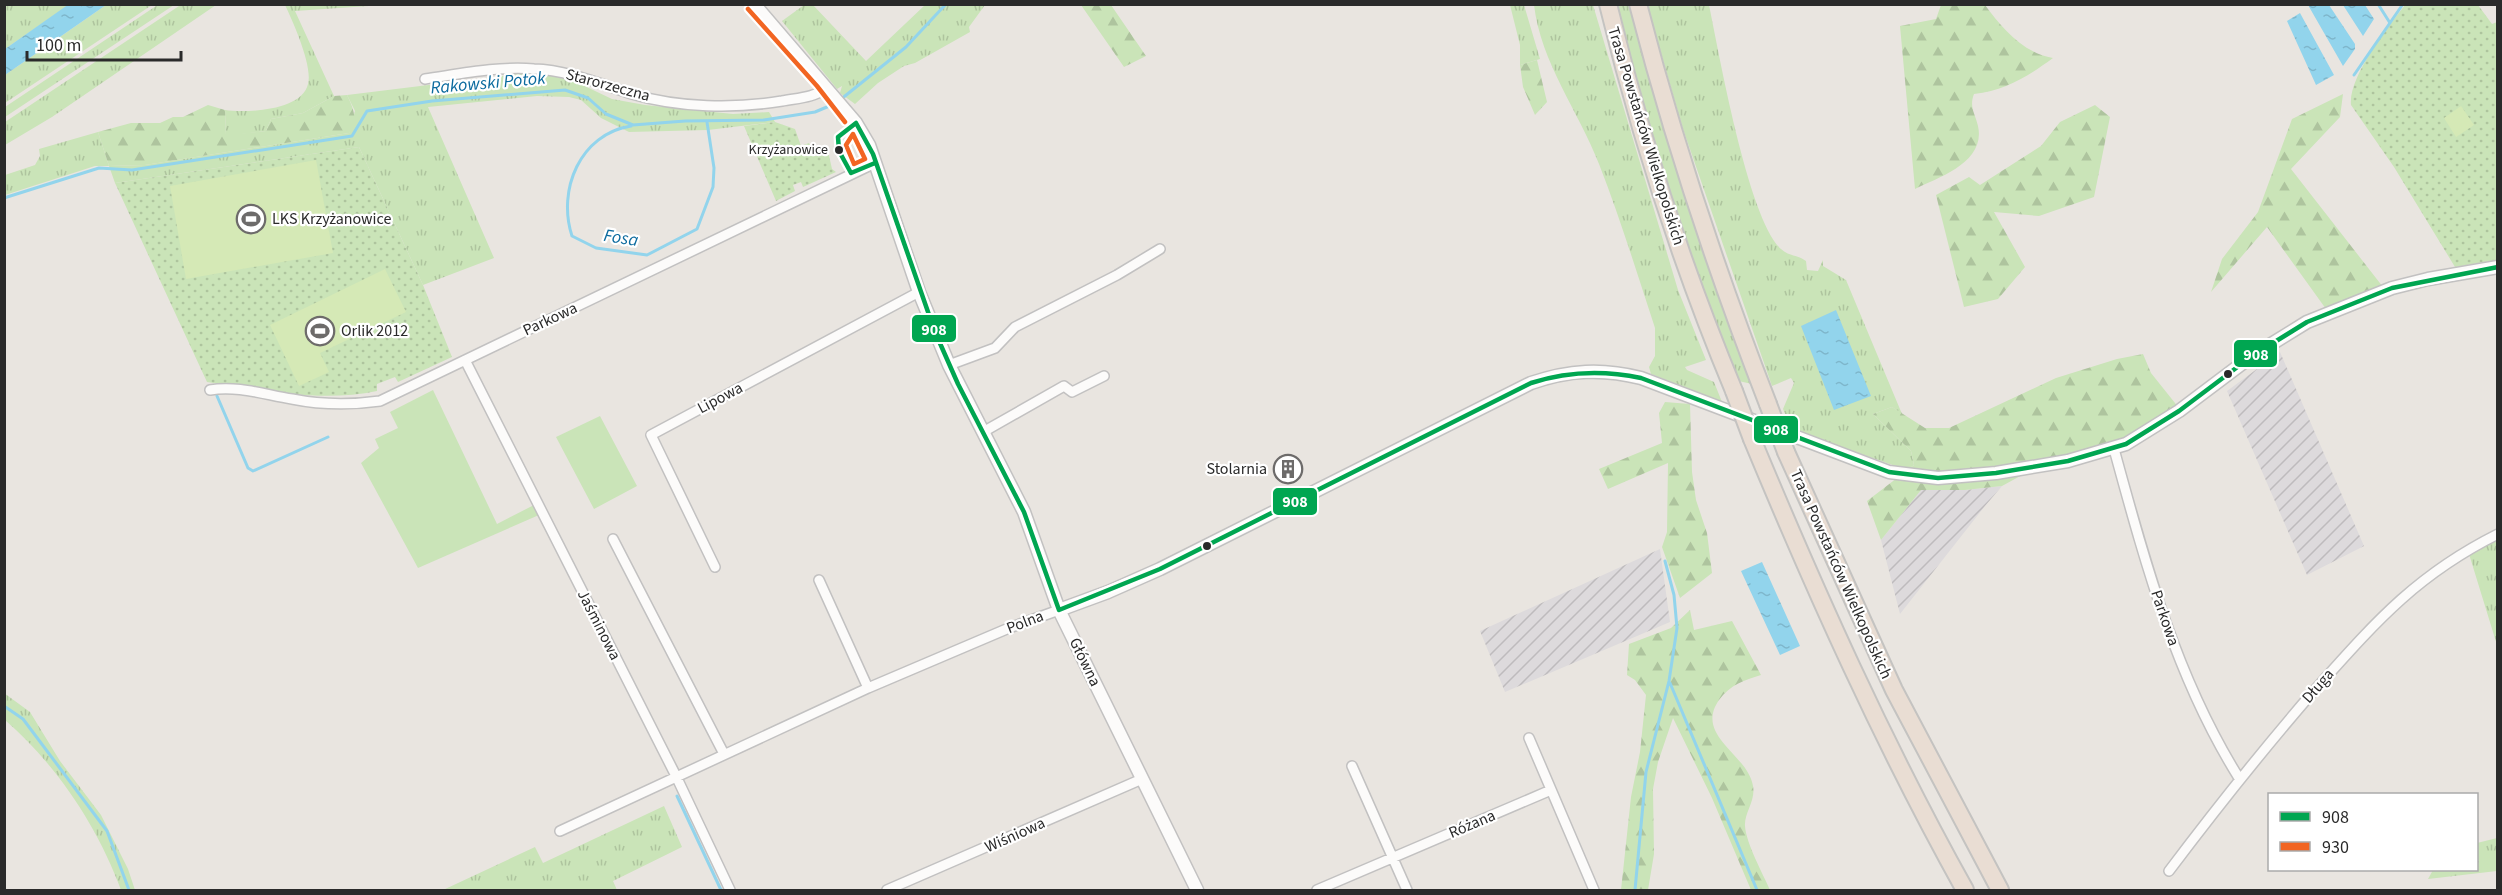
<svg xmlns="http://www.w3.org/2000/svg" width="2502" height="895" viewBox="0 0 2502 895" font-family="'Source Sans 3',sans-serif">
	<defs>
		<pattern id="industrial-furrows" width="10" height="10" patternUnits="userSpaceOnUse" patternTransform="scale(1.5)"><rect width="10" height="10" fill="#dddadc"/><path d="M-1 1l2-2M0 10L10 0M9 11l2-2" fill="none" stroke="#bebbbd"/></pattern>
		<pattern id="grass-tufts" width="24" height="20" patternUnits="userSpaceOnUse" patternTransform="scale(1.5)"><rect width="24" height="20" fill="#cae4b8"/><path d="M3 7l-1-3M5 7V3M7 7l1-3M15 17l-1-3M17 17v-4M19 17l1-3" fill="none" stroke="#aec49e"/></pattern>
		<pattern id="forest-firs" width="22" height="20" patternUnits="userSpaceOnUse" patternTransform="scale(1.5)"><rect width="22" height="20" fill="#cae4b8"/><path d="M5 1l3.5 6h-7zM16 11l3.5 6h-7z" fill="#aec49e"/></pattern>
		<pattern id="park-dots" width="8" height="8" patternUnits="userSpaceOnUse" patternTransform="scale(1.5)"><rect width="8" height="8" fill="#cae4b8"/><path d="M2 2h.1M6 6h.1" fill="none" stroke="#aec49e" stroke-width="1.8" stroke-linecap="round"/></pattern>
		<pattern id="water-ripples" width="26" height="14" patternUnits="userSpaceOnUse" patternTransform="scale(1.5)"><rect width="26" height="14" fill="#92d4ec"/><path d="M2 4q2-2 4 0t4 0M15 11q2-2 4 0t4 0" fill="none" stroke="#7eb6cb"/></pattern>
	</defs>
	<rect width="100%" height="100%" fill="#e9e5e0"/>
	<!-- industrial -->
	<path fill="url(#industrial-furrows)" d="M2280,352L2364,546L2307,575L2227,391Z
		M2002,486L1985,506L1900,614L1881,540L1921,490H1965Z
		M1660,549L1670,622L1505,692L1480,631Z"/>
	<!-- grass -->
	<path fill="url(#grass-tufts)" d="M159,4L174,5L5,117V107Z
		M182,4L216,5L52,117L5,145V122Z
		M4,5H69L5,49Z
		M106,5H152L5,103V75Z
		M285,5H383L295,11L334,96L303,113L271,119L266,131L226,136L225,110C246,113 302,111 308,84C313,66 293,22 285,5Z
		M804,5H813L866,61L925,5H985L969,27L970,32L915,63L904,66L878,83L855,104L840,93L842,86L837,89L782,21Z
		M1510,5H1524L1540,59L1520,65V45Z
		M1534,5H1593L1678,290L1706,360L1685,367L1687,370L1714,382L1722,402L1651,374L1649,367L1655,356V328C1637,273 1620,218 1599,164C1578,110 1541,63 1534,5Z
		M1614,5H1631L1752,384L1734,380L1654,145Z
		M1647,5H1709C1719,53 1748,219 1781,249C1788,256 1798,255 1806,261L1807,270L1818,271L1823,260V266L1846,280L1902,414L1892,407L1873,414L1911,451L1914,465L1907,470L1792,430L1783,409L1794,383L1791,378L1772,386L1683,129Z
		M534,72L574,81L612,99L645,105L733,114L769,112L775,122L708,130L629,132L601,118L581,100L569,97L537,96L428,107L494,258L423,285L359,147L115,183L109,166H95L5,195V175L35,165L40,156L39,149L98,132L109,166L145,165L349,133L355,111L347,95Z
		M2497,539V645L2469,554Z
		M4,693L30,712L60,761L101,815L128,869L135,890H121C98,827 56,764 5,720Z
		M664,806L682,847L613,881L617,890H443L535,847L543,863Z
		M2497,838V871L2428,879L2433,870H2476L2477,843Z"/>
	<!-- forest -->
	<path fill="url(#forest-firs)" d="M1081,5H1111L1146,56L1124,67Z
		M1941,5H1985C2002,28 2023,53 2053,58C2027,77 2006,90 1974,94C1969,107 1975,113 1978,126C1986,162 1940,177 1915,189L1900,26L1936,19Z
		M1537,60L1547,102L1535,115L1523,87L1520,65Z
		M2343,94L2340,117L2291,169L2383,287L2326,309L2267,227L2211,292L2222,259L2258,212L2292,119Z
		M347,95C353,107 359,121 349,133L145,165L109,166L98,132L131,123H160L173,117H183L208,105L225,110L226,135L266,131L271,119L303,113L334,96Z
		M2095,105L2110,117L2094,197L2039,216L1994,212L2025,267L1998,299L1964,307L1936,195L1969,177L1980,185L2041,146L2060,122Z
		M2143,354L2151,373L2183,413L2121,451L2100,459L2024,474L2002,486L1965,490H1921L1881,540L1867,501L1914,465L1911,451L1873,414L1892,407L1925,428H1949L2056,378L2117,359Z
		M1665,402L1690,404L1692,472L1696,500L1707,533L1712,573L1680,598L1662,547L1667,532L1668,463L1608,489L1599,469L1662,443L1659,413Z
		M1690,610L1694,630L1732,621L1761,675C1744,680 1730,685 1719,700C1694,736 1748,754 1753,786C1756,800 1744,813 1745,826C1746,843 1763,874 1770,890H1751L1712,798L1673,718L1658,762L1653,789L1654,854L1648,890H1621L1631,797L1640,752L1646,695L1635,680L1627,675L1629,644L1671,628Z"/>
	<!-- park -->
	<path fill="url(#park-dots)" d="M2405,5H2478L2492,24L2497,22V260L2455,267L2394,167L2351,105C2348,77 2388,27 2405,5Z
		M775,122L795,129L801,146L809,143L815,156L828,151L832,169L836,172L803,187L801,182L793,185L795,191L776,201L744,126Z
		M359,147L423,285L452,357L398,382L395,377L377,384V391C321,403 262,390 207,382L115,183Z"/>
	<!-- garden -->
	<path fill="#cae4b8" d="M433,390L497,524L534,505L539,515L418,568L361,463L379,448L375,439L398,428L390,412Z
		M600,416L637,486L594,509L556,437Z"/>
	<!-- pitch -->
	<path fill="#d5e9b6" d="M2461,106L2474,125L2456,137L2444,118Z
		M316,160L333,253L186,279L170,186Z
		M385,269L406,312L320,353L329,372L299,386L270,325Z"/>
	<!-- water -->
	<path fill="url(#water-ripples)" d="M69,4L106,5L5,75V49Z
		M2308,5H2329L2355,44V49L2343,66Z
		M2343,5H2365L2374,19L2363,36Z
		M2300,13L2334,75L2316,85L2287,21Z
		M1836,310L1871,396L1834,410L1801,326Z
		M1762,562L1800,646L1780,655L1741,571Z"/>
	<g fill="none" stroke-linecap="round" stroke-linejoin="round">
		<!-- stream -->
		<path stroke="#92d4ec" stroke-width="3" d="M2378,4L2390,23
			M2354,75L2403,4
			M840,100L906,47L946,4
			M631,126C580,134 557,190 572,236L596,248L647,255L697,229L713,187L714,168L707,122
			M4,198L99,168L132,170L352,136L367,111L432,101L565,90L588,98L606,114L633,125L685,121L764,120L815,112L834,104
			M217,396L248,468L253,471L328,437
			M1670,683L1757,890
			M4,706L23,719L107,831L129,890
			M677,796L721,890
			M1635,890L1646,772L1669,681L1677,628L1674,595L1665,561"/>
		<!-- street casing -->
		<g stroke="#c2c1c1" stroke-width="12">
			<path id="street" d="M425,79C460,74 498,66 534,69C568,70 600,84 632,94C679,108 735,109 782,101C797,98 814,98 826,88
				M465,360L676,776L730,890
				M949,365L995,348L1015,327L1117,275L1160,249
				M210,390C237,385 266,395 292,399C322,405 351,405 380,401L875,163
				M983,432L1064,386L1072,392L1104,376
				M2114,449C2145,562 2176,678 2239,778
				M613,539L724,754
				M715,567L651,435L919,292
				M819,580L868,688
				M1529,738L1594,890
				M1352,766L1407,890
				M560,831L868,688L1009,628L1059,610
				M2169,871C2215,810 2262,751 2312,693C2373,625 2414,576 2498,534
				M887,890L1142,779
				M1317,890L1551,790"/>
		</g>
		<!-- secondary casing -->
		<g stroke="#c2c1c1" stroke-width="15">
			<path id="secondary" d="M754,4L856,123L869,145L919,292L949,365L1024,512L1059,610L1197,890
				M1059,610L1108,592L1160,569L1531,383C1569,370 1602,368 1641,378L1889,472L1938,478L1996,473L2068,461L2126,444L2179,411L2252,356L2307,322L2392,288L2428,279L2498,267"/>
		</g>
		<!-- highway casing -->
		<g stroke="#c4c3c1" stroke-width="20">
			<path id="highway" d="M1608,4C1640,136 1682,266 1734,391
				M1638,4C1673,140 1717,273 1768,404
				M1752,439C1816,593 1884,745 1965,890
				M1786,452L1894,690L2000,890"/>
		</g>
		<!-- street -->
		<use href="#street" stroke="#fcfbfa" stroke-width="9"/>
		<!-- secondary -->
		<use href="#secondary" stroke="#fcfbfa" stroke-width="12"/>
		<!-- highway -->
		<use href="#highway" stroke="#e9ddd3" stroke-width="16"/>
		<!-- highway-bridge casing -->
		<g stroke="#c4c3c1" stroke-width="20" stroke-linecap="butt">
			<path id="highway-bridge" d="M1734,391L1752,439
				M1768,404L1786,452"/>
		</g>
		<!-- highway-bridge -->
		<use href="#highway-bridge" stroke="#e9ddd3" stroke-width="16"/>
		<!-- bus-1 casing -->
		<g stroke="#fff" stroke-width="9">
			<path id="bus-1" d="M875,163L851,173L839,151L838,137L856,123L873,154L935,332L958,384L1024,512L1059,610
				M1059,610L1160,569L1531,383C1568,371 1603,370 1641,378L1889,472L1938,478L1996,473L2068,461L2126,444L2179,411L2252,356L2307,322L2392,288L2498,267"/>
		</g>
		<!-- bus-2 casing -->
		<g stroke="#fff" stroke-width="9">
			<path id="bus-2" d="M748,9L817,86L845,122
				M853,134L865,159L854,164L846,145Z"/>
		</g>
		<!-- bus-1 -->
		<use href="#bus-1" stroke="#00a651" stroke-width="4.5"/>
		<!-- bus-2 -->
		<use href="#bus-2" stroke="#f26522" stroke-width="4.5"/>
	</g>
	<!-- icons -->
	<defs>
		<g id="stadium-ring" transform="scale(1.5)"><circle r="9.5" fill="#fff" stroke="#6d6b6a" stroke-width="1.5"/><path d="M0-5a6.5 5 0 1 0 0 10a6.5 5 0 1 0 0-10ZM-3.5-1.8h7v3.6h-7Z" fill="#6d6b6a"/></g>
		<g id="building-ring" transform="scale(1.5)"><circle r="9.5" fill="#fff" stroke="#6d6b6a" stroke-width="1.5"/><path d="M-4-6H4V6H1V3H-1V6H-4ZM-2.5-4.3h1.7v1.8h-1.7ZM.8-4.3h1.7v1.8H.8ZM-2.5-1h1.7V.8h-1.7ZM.8-1h1.7V.8H.8Z" fill="#6d6b6a"/></g>
	</defs>
	<g fill-rule="evenodd">
		<use href="#stadium-ring" x="251" y="219"/>
		<use href="#stadium-ring" x="320" y="331"/>
		<use href="#building-ring" x="1288" y="469"/>
	</g>
	<!-- markers -->
	<g fill="#2a2a2a" stroke="#fff" stroke-width="2">
		<circle cx="839" cy="150" r="5"/>
		<circle cx="2228" cy="374" r="5"/>
		<circle cx="1207" cy="546" r="5"/>
	</g>
	<g text-anchor="middle" dominant-baseline="central" stroke-width="4.5" stroke-linejoin="round" paint-order="stroke">
		<!-- bus labels -->
		<g font-size="14" fill="#2a2a2a" stroke="#fff" text-anchor="end">
			<text x="828" y="150">Krzyżanowice</text>
		</g>
		<!-- street labels -->
		<g font-size="16" fill="#2a2a2a" stroke="#fff">
			<text transform="translate(608 85) rotate(15)">Starorzeczna</text>
			<text transform="translate(1646 136) rotate(73)">Trasa Powstańców Wielkopolskich</text>
			<text transform="translate(550 319) rotate(-25)">Parkowa</text>
			<text transform="translate(720 398) rotate(-28)">Lipowa</text>
			<text transform="translate(1841 574) rotate(66)">Trasa Powstańców Wielkopolskich</text>
			<text transform="translate(2165 618) rotate(71)">Parkowa</text>
			<text transform="translate(1025 622) rotate(-21)">Polna</text>
			<text transform="translate(599 625) rotate(63)">Jaśminowa</text>
			<text transform="translate(1085 662) rotate(64)">Główna</text>
			<text transform="translate(2318 686) rotate(-49)">Długa</text>
			<text transform="translate(1472 824) rotate(-23)">Różana</text>
			<text transform="translate(1015 835) rotate(-24)">Wiśniowa</text>
		</g>
		<!-- poi labels -->
		<g font-size="16" fill="#2a2a2a" stroke="#fff" text-anchor="start">
			<text x="272" y="219">LKS Krzyżanowice</text>
			<text x="341" y="331">Orlik 2012</text>
			<text x="1267" y="469" text-anchor="end">Stolarnia</text>
		</g>
		<!-- water labels -->
		<g font-size="18" font-style="italic" fill="#0b6a9e" stroke="#fff">
			<text transform="translate(488 83) rotate(-5)">Rakowski Potok</text>
			<text transform="translate(621 238) rotate(9)">Fosa</text>
		</g>
	</g>
	<g stroke="#fff" stroke-width="2">
		<rect x="911" y="314" width="46" height="29" rx="6" fill="#00a651"/>
		<rect x="2233" y="339" width="45" height="29" rx="6" fill="#00a651"/>
		<rect x="1753" y="415" width="46" height="29" rx="6" fill="#00a651"/>
		<rect x="1272" y="487" width="46" height="29" rx="6" fill="#00a651"/>
	</g>
	<g font-size="16" text-anchor="middle" font-weight="bold" fill="#fff">
		<text x="934" y="335">908</text>
		<text x="2256" y="360">908</text>
		<text x="1776" y="435">908</text>
		<text x="1295" y="507">908</text>
	</g>
	<!-- border -->
	<rect width="2502" height="895" fill="none" stroke="#2a2a2a" stroke-width="12"/>
	<!-- legend -->
	<rect x="2268" y="793" width="210" height="78" fill="#ffffff" stroke="#aaaaaa" stroke-width="1.5"/>
	<rect x="2280" y="812" width="30" height="9" fill="#00a651" stroke="#aaaaaa" stroke-width="1.5"/>
	<text x="2322" y="823" font-size="18" fill="#2a2a2a">908</text>
	<rect x="2280" y="842" width="30" height="9" fill="#f26522" stroke="#aaaaaa" stroke-width="1.5"/>
	<text x="2322" y="853" font-size="18" fill="#2a2a2a">930</text>
	<!-- scale -->
	<path d="M27 51v9h154v-9" fill="none" stroke="#2a2a2a" stroke-width="3"/>
	<text x="36" y="51" font-size="18" fill="#2a2a2a" stroke="#ffffff" stroke-width="4.5" paint-order="stroke">100 m</text>
</svg>
